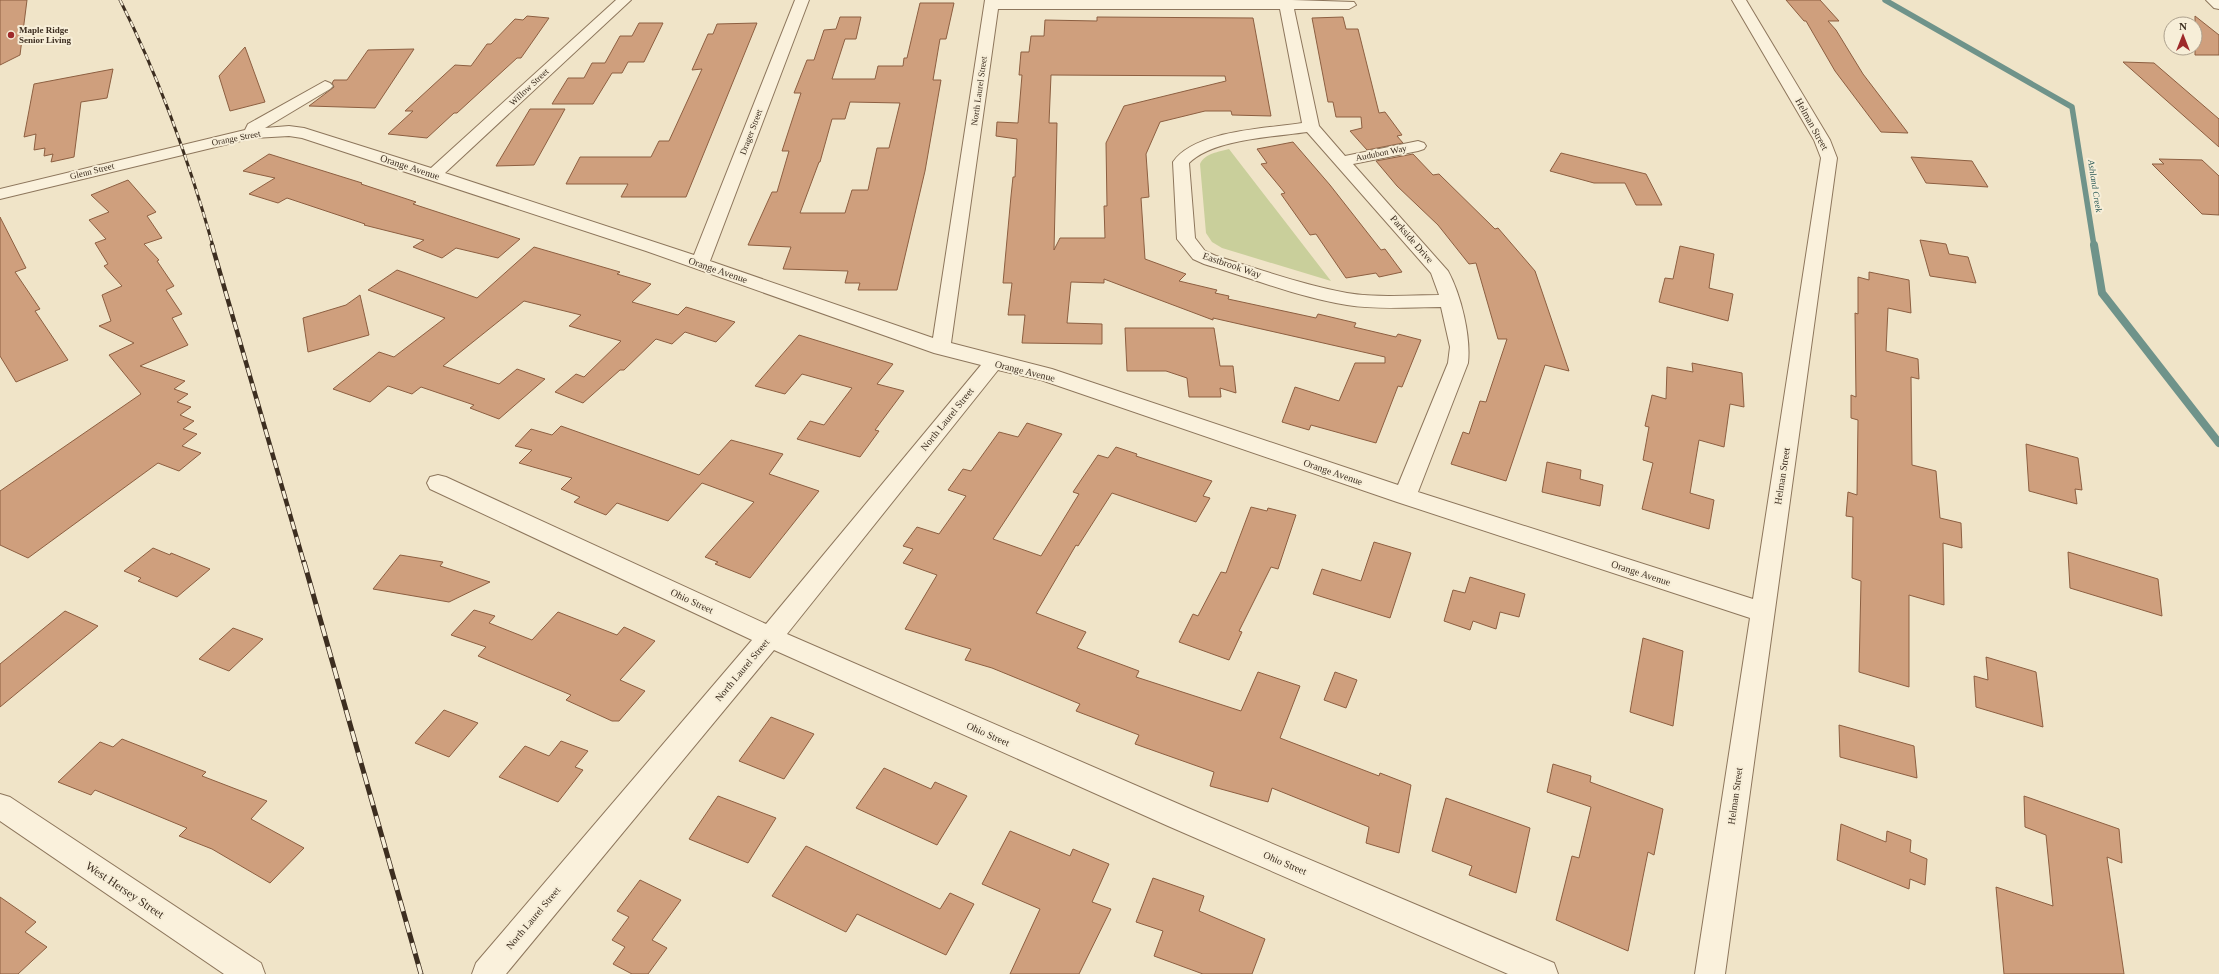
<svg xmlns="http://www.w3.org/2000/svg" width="2219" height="974" viewBox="0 0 2219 974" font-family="'Times New Roman',serif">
	<rect width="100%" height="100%" fill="#f0e4c8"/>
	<!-- green -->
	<path fill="#c9cf9b" d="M1229,149L1331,281L1222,248L1212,242L1206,233L1200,164C1205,153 1219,152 1229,149Z"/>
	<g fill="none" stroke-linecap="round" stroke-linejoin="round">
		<!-- stream-far1 -->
		<path stroke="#6f938a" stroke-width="5.5" d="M1885,0L2072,107L2094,246"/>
		<!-- stream -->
		<path stroke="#6f938a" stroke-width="8" d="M2094,245L2102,293L2219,443"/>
	</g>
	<!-- building -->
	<path fill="#cf9f7d" stroke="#8d5f41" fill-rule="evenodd" d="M0,0H27L20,55L0,65Z
		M1786,0H1820L1839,21H1828L1836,30L1863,74L1908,133L1881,132L1835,71L1806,21H1804Z
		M920,3H954L946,39H940L933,80H941L925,171L897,290H858L860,283H845L848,271L783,269L791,247L748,245L772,192H777L789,151H782L801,93H794L807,60H814L824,30L836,29L840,17H861L856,39H845L832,79H875L878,66H903L904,58H907ZM850,102L900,103L889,148H877L868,190H852L845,213H800L819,162H820L832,119H845Z
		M527,16L549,18L521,58H517L457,113H454L427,138L388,134L413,111H405L455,65L471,66L487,44H491L515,19L523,20Z
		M2195,16L2219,35V55H2195Z
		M1097,17L1253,18L1271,116L1232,115L1231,111H1205L1160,122L1146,154L1149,197L1141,198L1145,259L1186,274L1179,281L1217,290L1215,293L1229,296L1228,299L1316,318L1318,314L1356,323L1354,327L1396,337L1398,334L1421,340L1402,387L1398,386L1376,443L1311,425L1309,430L1282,422L1295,387L1339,401L1355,363H1385V357L1213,318V320L1104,279V283L1071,282L1067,323L1102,324V344L1022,343L1025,315H1008L1012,283H1003L1011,196L1013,177H1015L1017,139L996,136L997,122L1018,123L1022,75H1019L1021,52H1029L1031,36H1044L1045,20L1097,21ZM1051,75L1225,76L1226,81L1124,106L1106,143L1107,206H1104L1105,238H1060L1054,250L1057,123H1049Z
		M1343,17L1346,29H1358L1379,113L1385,112L1402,135L1397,136L1403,143L1367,150L1350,131L1362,128L1361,117H1336L1333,102H1328L1312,18Z
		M639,23H663L644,62H628L622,73H612L593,104H552L568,78H584L592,63H605L620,36H632Z
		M757,23L686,197H621L628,184H566L580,157H651L659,141H669L702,69L692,70L708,34H713L717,24Z
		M245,47L265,102L230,111L219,76Z
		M414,49L375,108L309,106L334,87L332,83L334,80H347L368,50Z
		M2123,62L2154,63L2219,119V147Z
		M113,69L107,98L81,102L74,157L51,162L53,154L44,156L45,148L34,150L36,134L24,137L34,84Z
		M530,109H565L534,165L496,166Z
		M1293,142L1330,185L1381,250L1385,249L1402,272L1379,277L1376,273L1346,278L1316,234L1310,235L1281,194L1285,193L1261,164L1267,163L1257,149Z
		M1561,153L1646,174L1662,205H1636L1625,183H1594L1550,171Z
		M269,154L362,183L361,184L416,202L413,204L520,239L498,258L456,248L442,258L413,247L424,240L364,225L365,224L287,198L278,203L249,194L275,178L243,171Z
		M1413,154L1433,175L1439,174L1495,229L1498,228L1535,271L1569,371L1545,365L1506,481L1451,464L1463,432L1469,434L1480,401L1486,402L1507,339H1498L1476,263L1469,264L1438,225L1397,186L1376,161Z
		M1911,157L1972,161L1988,187L1926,183Z
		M2159,159L2202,160L2219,176V215L2202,214L2152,164H2164Z
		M128,180L156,212L147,216L162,238L144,244L159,260L157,261L174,286L166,290L182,314L172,318L188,345L140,366L185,381L174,389L188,394L177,402L191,407L180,415L194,421L183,429L197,434L182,446L201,453L179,471L158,463L28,558L0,545V491L141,394L109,355L134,343L99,326L111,321L102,295L122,286L104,266L108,264L95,243L106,239L89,220L109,212L91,195Z
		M0,217L26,268L15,272L40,309L35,311L68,360L16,382L0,356Z
		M1920,240L1946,244L1949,254L1968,257L1976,283L1930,276Z
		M1680,246L1714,254L1709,288L1733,294L1728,321L1659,302L1665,278L1673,279Z
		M534,247L620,272L617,274L651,284L632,302L678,315L686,307L735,322L716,342L685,332L672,344L656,339L624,370H620L583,403L555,392L576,374L584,377L621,341L569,326L581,315L524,301L443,366L499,384L517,369L545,379L499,419L470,408L474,405L421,387L412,394L388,386L370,402L333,389L379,352L394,357L445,318L368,290L397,270L477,298Z
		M1869,272L1909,280L1911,313L1888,308L1886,351L1918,359L1919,379L1911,377L1912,465L1936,471L1940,518L1961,523L1962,548L1943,543L1944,605L1909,595V687L1859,672L1861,581L1852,578L1853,517L1846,516L1848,492L1857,495L1858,420L1851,418V395L1856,397L1855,313L1858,314V277L1869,280Z
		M360,295L369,335L308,352L303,318L346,305Z
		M1125,328H1214L1220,366H1233L1236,393L1220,388L1221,397H1189L1187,378L1166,371H1127Z
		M799,335L893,364L877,384L904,391L875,430L879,431L860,457L797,439L810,421L824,425L852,388L802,374L785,394L755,386Z
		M1692,363L1742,373L1744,407L1730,404L1724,447L1699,440L1690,493L1714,500L1709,529L1642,509L1653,463L1643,460L1649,427L1645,426L1652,395L1666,399L1667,367L1693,372Z
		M1027,423L1062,434L993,539L1041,556L1079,494L1073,492L1098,455L1108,458L1116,447L1137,454L1136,456L1212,481L1203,496L1210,498L1196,522L1112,493L1078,546L1076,545L1036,613L1086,632L1077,648L1139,671L1136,677L1241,711L1258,672L1300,686L1280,738L1379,776L1380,773L1411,785L1399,853L1366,843L1369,827L1272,788L1268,802L1210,786L1214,772L1135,744L1139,735L1076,711L1080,704L992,668L965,660L971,649L905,629L937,575L903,563L913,549L903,546L917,527L939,534L966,496L948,490L963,469L971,471L999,432L1018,437Z
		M561,426L699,475L731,440L783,454L769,474L819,491L750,578L715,564L718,562L705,557L754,502L702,483L668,521L617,503L606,515L574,502L580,497L561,489L572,478L519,463L532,450L515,446L531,429L552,435Z
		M2026,444L2078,458L2082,490L2075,489L2077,504L2029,491Z
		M1547,462L1581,470L1580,479L1603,485L1600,506L1542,492Z
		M1251,507L1267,511L1268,508L1296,515L1278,569L1271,567L1239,631L1242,632L1229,660L1179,642L1193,614L1198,616L1221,572L1226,573Z
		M1374,542L1411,553L1390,618L1313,594L1322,569L1361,581Z
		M153,548L170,555L171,553L210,569L177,597L138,581L141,578L124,571Z
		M2068,552L2158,579L2162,616L2070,588Z
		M400,555L443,562L440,566L490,582L449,602L373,589Z
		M1470,577L1525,594L1519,617L1500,612L1496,629L1473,621L1470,630L1444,621L1453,590L1465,593Z
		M474,610L495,616L489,623L532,640L558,612L617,635L624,627L655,641L620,680L645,691L619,721H612L566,700L571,695L478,656L486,647L451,635Z
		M65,611L98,626L0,707V664Z
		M233,628L263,639L229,671L199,659Z
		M1643,638L1683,651L1673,726L1630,712Z
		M1986,657L2036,672L2043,727L1976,707L1974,676L1988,680Z
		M1335,672L1357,680L1346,708L1324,700Z
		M444,710L478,723L449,757L415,743Z
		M771,717L814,734L784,779L739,761Z
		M1839,725L1914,746L1917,778L1840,757Z
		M122,739L206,772L202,776L267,801L251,819L304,848L270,883L212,849L179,836L187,828L95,790L91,795L58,782L100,742L113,747Z
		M561,741L588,751L575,767L583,770L558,802L499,777L525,746L549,756Z
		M1553,764L1591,776L1590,782L1663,809L1654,855L1648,852L1628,951L1556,920L1572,856L1579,858L1591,807L1547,792Z
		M884,768L931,789L935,782L967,796L937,845L856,808Z
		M718,796L776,818L748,863L689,839Z
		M2024,796L2119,829L2122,863L2107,857L2124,974H2004L1996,887L2053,906L2046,835L2025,827Z
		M1446,798L1530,828L1516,893L1469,875L1472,866L1432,851Z
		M1841,824L1886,842L1887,831L1911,840L1910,852L1927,859L1925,885L1910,879L1909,889L1837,860Z
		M1010,831L1070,856L1073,849L1109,864L1092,902L1111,909L1079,974H1010L1040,909L982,884Z
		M806,846L940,909L950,893L974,904L946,955L857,914L846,932L772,896Z
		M1153,878L1204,896L1199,911L1265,939L1252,974H1203L1154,956L1163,931L1136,922Z
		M640,880L681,900L652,940L667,948L648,974H632L613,964L625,947L612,940L629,917L617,911Z
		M0,897L36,922L25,932L47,947L18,974H0Z"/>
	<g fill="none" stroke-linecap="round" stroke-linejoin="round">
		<!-- minor casing -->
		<g stroke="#8d765c" stroke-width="2">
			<path id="minor" d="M616,0H631L445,173L694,255L795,0H809L710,261L933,338L985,0H1292L1354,2L1356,5L1349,9H1294L1319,126L1345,156L1418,141L1424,143L1426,146L1424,149L1418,151L1353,164L1448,271C1461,295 1471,336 1468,363L1418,492L1753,599L1821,158L1814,140L1732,0H1746L1830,140L1837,158L1725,974H1695L1750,618L1397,502L1041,380L998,370L787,634L1188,808L1554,963L1558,974H1508L1168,826L774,650L506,974H472L476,963L752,640L430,489L427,483L430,477L438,475L446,477L766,624L981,365L934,353L646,251L302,138L289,136L253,138L0,199V189L245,130L248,124L325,81L330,83L333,86L330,89L265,128L289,126L304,128L431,168ZM998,9H1280L1302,123C1266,129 1195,130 1173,162L1177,239L1193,259L1204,264C1251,278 1298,297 1347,305C1378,310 1411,307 1441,307L1450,347L1448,363L1398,485L1052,369L951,343ZM1307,132L1431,273L1439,295C1409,295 1377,298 1347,293C1303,285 1259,269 1216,256L1205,251L1195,238L1189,163C1213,139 1273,137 1307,132Z"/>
		</g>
		<!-- tertiary casing -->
		<g stroke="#8d765c" stroke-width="2">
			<path id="tertiary" d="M2206,0H2219V9L2214,8Z
				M0,794L10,797L261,963L265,974H224L0,821Z"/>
		</g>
		<!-- minor -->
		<use href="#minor" fill="#faf1dc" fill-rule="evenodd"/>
		<!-- tertiary -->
		<use href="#tertiary" fill="#faf1dc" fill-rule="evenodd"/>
		<!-- rail-far2 casing -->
		<g stroke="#3d2e20" stroke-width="3">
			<path id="rail-far2" d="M120,0C160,79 189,161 213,246"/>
		</g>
		<!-- rail-far1 casing -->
		<g stroke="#3d2e20" stroke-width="4.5">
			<path id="rail-far1" d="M212,245L304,563"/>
		</g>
		<!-- rail casing -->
		<g stroke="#3d2e20" stroke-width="5">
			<path id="rail" d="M304,562L421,974"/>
		</g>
		<!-- rail-far2 -->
		<use href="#rail-far2" stroke="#f7eed8" stroke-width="2" stroke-dasharray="6" stroke-linecap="butt"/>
		<!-- rail-far1 -->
		<use href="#rail-far1" stroke="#f7eed8" stroke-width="3" stroke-dasharray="8" stroke-linecap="butt"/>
		<!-- rail -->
		<use href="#rail" stroke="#f7eed8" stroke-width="3.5" stroke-dasharray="11" stroke-linecap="butt"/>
	</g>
	<!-- markers -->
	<circle fill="#9e2a2b" stroke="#f7eed8" stroke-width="1.5" cx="11" cy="35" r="4"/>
	<g text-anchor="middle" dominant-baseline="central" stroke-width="4" stroke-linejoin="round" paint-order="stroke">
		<!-- far-poi labels -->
		<g font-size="9" font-weight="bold" fill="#3d2e20" stroke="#f7eed8" text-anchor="start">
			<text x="19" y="30">Maple Ridge<tspan x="19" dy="10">Senior Living</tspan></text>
		</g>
		<!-- far-street labels -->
		<g font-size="9" fill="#3d2e20" stroke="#f7eed8">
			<text transform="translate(529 87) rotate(-43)">Willow Street</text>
			<text transform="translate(979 91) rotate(-82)">North Laurel Street</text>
			<text transform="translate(751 132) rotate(-69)">Drager Street</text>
			<text transform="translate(236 138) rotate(-11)">Orange Street</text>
			<text transform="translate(1381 153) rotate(-11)">Audubon Way</text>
			<text transform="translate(92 171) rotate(-14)">Glenn Street</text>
		</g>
		<!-- far-water labels -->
		<g font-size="9" font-style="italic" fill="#2f5d5a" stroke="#f7eed8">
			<text transform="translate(2095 186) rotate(81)">Ashland Creek</text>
		</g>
		<!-- street labels -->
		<g font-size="10" fill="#3d2e20" stroke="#f7eed8">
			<text transform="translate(1812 124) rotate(61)">Helman Street</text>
			<text transform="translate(410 167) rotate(18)">Orange Avenue</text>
			<text transform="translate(1412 239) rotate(49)">Parkside Drive</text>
			<text transform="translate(1232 265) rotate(19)">Eastbrook Way</text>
			<text transform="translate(718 270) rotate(19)">Orange Avenue</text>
			<text transform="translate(1025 371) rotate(14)">Orange Avenue</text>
			<text transform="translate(947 419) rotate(-51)">North Laurel Street</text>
			<text transform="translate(1333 472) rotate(19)">Orange Avenue</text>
			<text transform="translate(1782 476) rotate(-81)">Helman Street</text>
			<text transform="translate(1641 573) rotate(18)">Orange Avenue</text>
			<text transform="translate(692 601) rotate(25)">Ohio Street</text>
			<text transform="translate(742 670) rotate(-50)">North Laurel Street</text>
			<text transform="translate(988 734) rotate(24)">Ohio Street</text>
			<text transform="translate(1735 796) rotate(-82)">Helman Street</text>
			<text transform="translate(1285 863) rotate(23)">Ohio Street</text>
			<text transform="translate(533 918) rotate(-50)">North Laurel Street</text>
		</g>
		<!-- near-street labels -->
		<g font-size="12" fill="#3d2e20" stroke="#f7eed8">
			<text transform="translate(125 890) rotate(34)">West Hersey Street</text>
		</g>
	</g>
	<!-- north arrow -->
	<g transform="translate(2183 36)"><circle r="19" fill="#f7eed8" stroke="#ada18e"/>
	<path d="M0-3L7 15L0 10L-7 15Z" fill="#9e2a2b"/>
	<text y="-6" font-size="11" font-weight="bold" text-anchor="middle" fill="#3d2e20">N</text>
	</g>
</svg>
